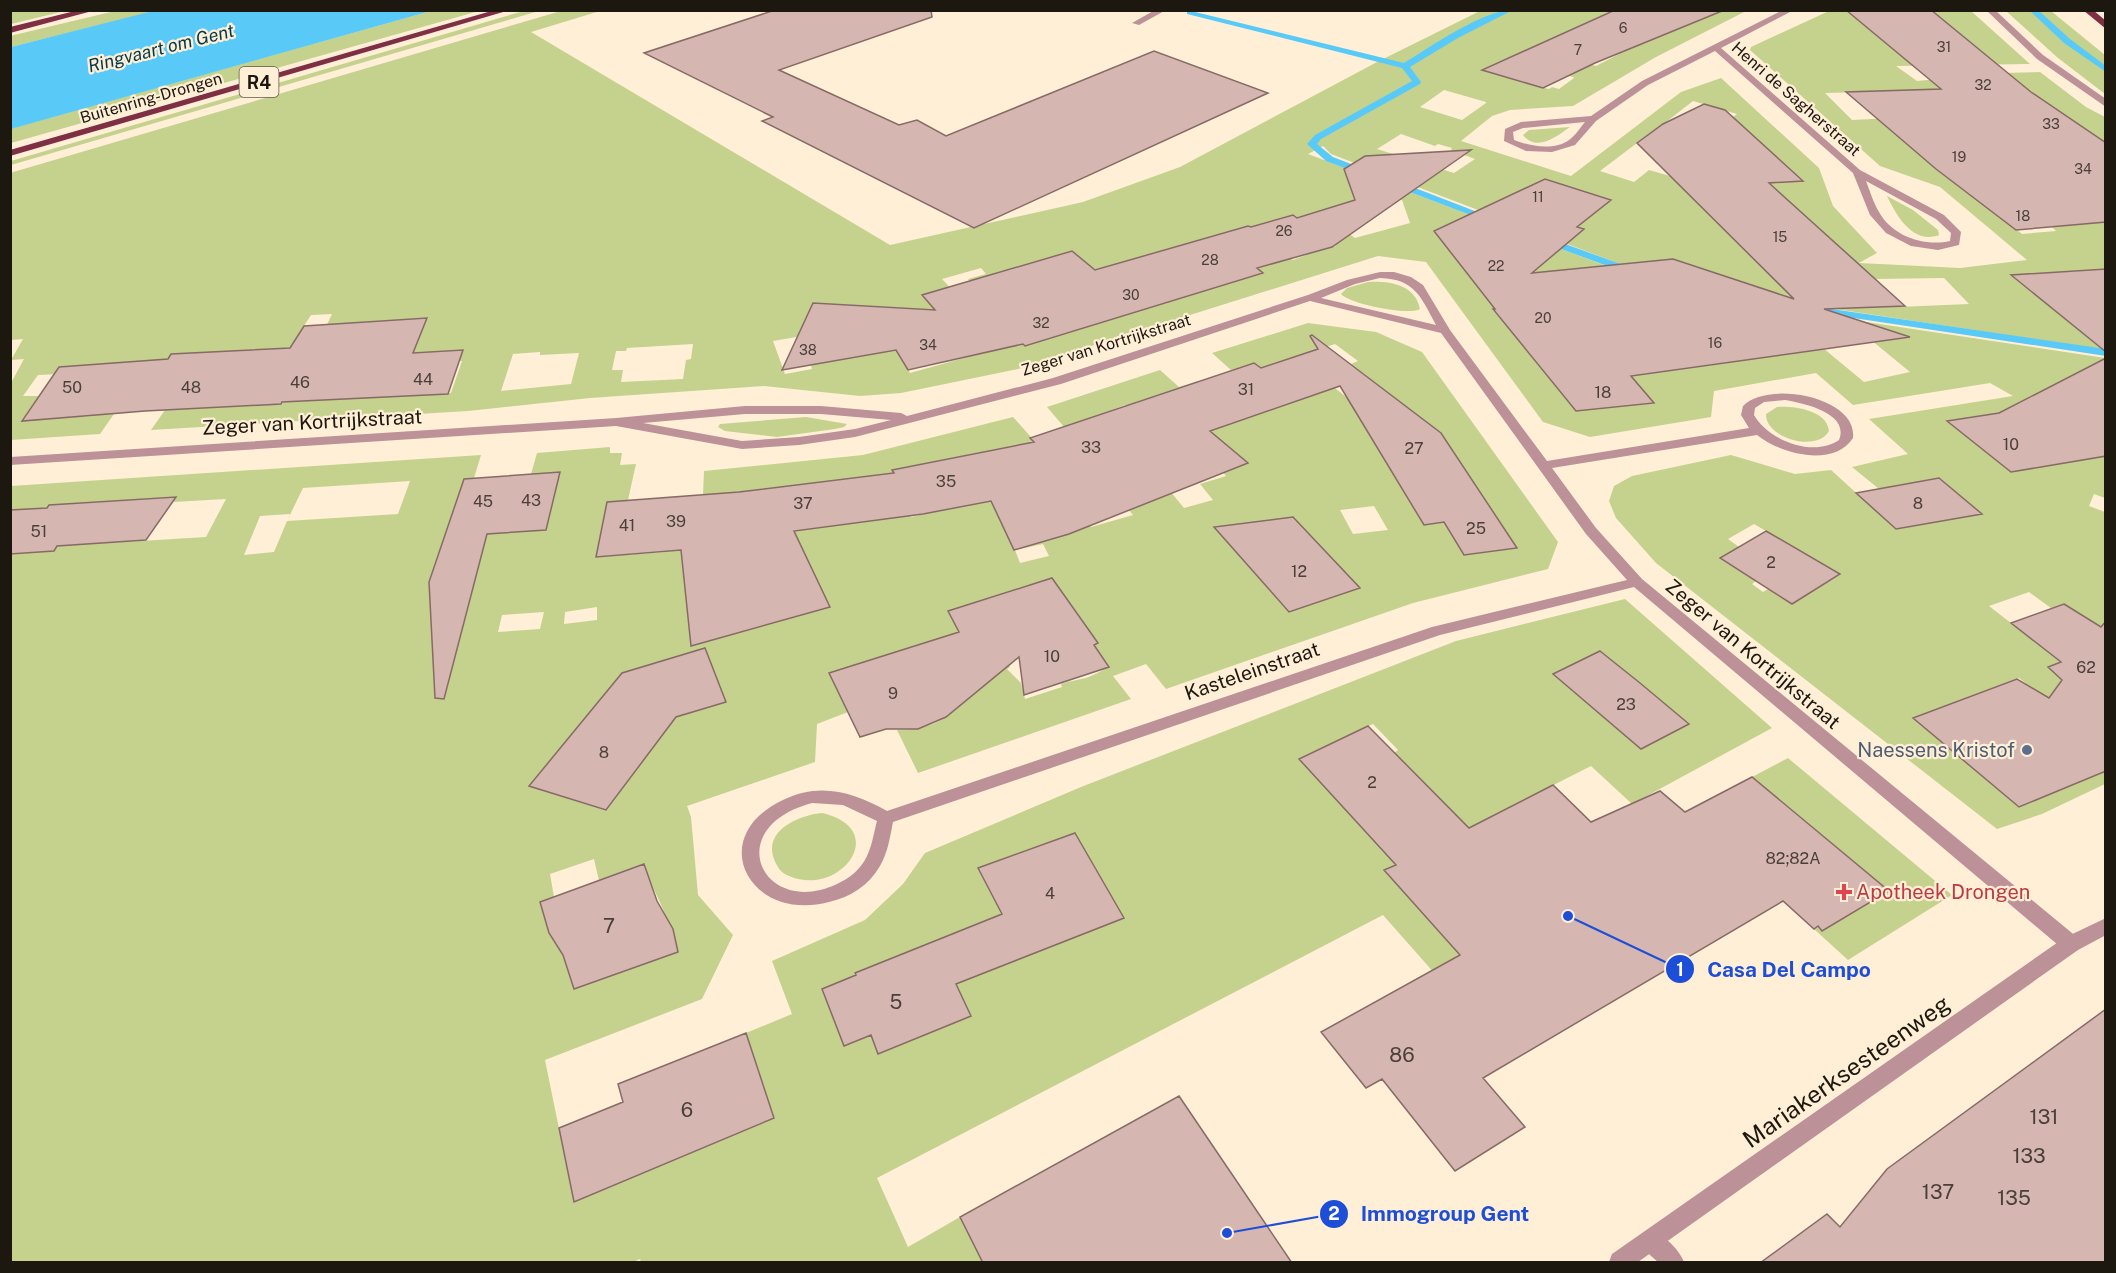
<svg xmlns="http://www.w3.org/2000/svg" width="2116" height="1273" viewBox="0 0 2116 1273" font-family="'Public Sans',sans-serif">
	<rect width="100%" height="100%" fill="#ffefd6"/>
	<!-- green -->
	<path fill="#c4d28e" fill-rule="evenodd" d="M11,10H65V11L11,24Z
		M527,10L539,11L11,165V161Z
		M1748,10L1656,57L1573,106L1510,110L1492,116L1461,141L1571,176L1681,92L1721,78L1819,168L1833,206L1877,253L1859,263L1960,268L2027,260L1940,187L1880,166L1750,50L1751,47L1829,11H1971L2030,64L1896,66L1917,81L2002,73L2040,72L2086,107L2105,117V141L2024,144L2105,210V350L1691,287L1654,277L1331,154L1323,146L1308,154L1681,294L2105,358V376L2087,368L2046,389L2105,419V498L2094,494L2089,506L2105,512V630L2064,604L2051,608L2029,592L1989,606L2105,696V746L2019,678L1914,718L1965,762L2105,771V784L2042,814L1997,829L1656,563L1616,518L1609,501L1614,486L1632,476L1731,455L1795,474L1831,470L1896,529L1981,514L1939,478L1879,489L1852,467L1908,454L1869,419L2013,396L1990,383L1853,405L1816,373L1714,391L1711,417L1590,437L1543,422L1426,262L1378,256L1018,369L901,393L860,396L764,386L590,398L468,411L151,430L165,410L137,381L100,434L11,440V383L24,359L11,360L23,339L11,340L10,173L561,11H600L531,32L890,245L1083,202L1180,167L1379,61L1480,11L1709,13L1702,11ZM1584,43L1619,54L1596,66L1536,46ZM1538,68L1573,77L1574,78L1559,89L1552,87L1549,89L1536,86ZM1444,90L1486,102V103L1462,120L1420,107ZM1863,92L1893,118L1852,120L1825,93ZM1693,101L1737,114L1710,135L1689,134L1661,126ZM1401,134L1435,146L1438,144L1452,148L1451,150L1475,159L1454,173L1377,149ZM1637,143L1669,153L1683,165L1670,176L1649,170L1634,182L1600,171ZM1926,160L2005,171L1941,173ZM1973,196L2061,226L2052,227L2056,231L2022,234ZM1355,200H1402L1410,223L1355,238L1318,212ZM1293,215L1336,246L1323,250L1307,238L1290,243L1306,255L1293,260L1248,228ZM1213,236L1262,273L1162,251ZM981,268L986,274L968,279L982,293L961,299L942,279ZM1944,278L1969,304L1898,307L1873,279ZM1572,301L1524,348L1493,310ZM332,314L325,329H302L311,315ZM998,320L1084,327L1025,346ZM831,331L811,365L812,369L785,374L773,341ZM887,335L971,356L910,373ZM1673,335L1737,361L1707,366ZM1871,340L1910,372L1864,382L1823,348ZM693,344L691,359L686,360L683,379L621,382L623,370H612L616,351H626L627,348ZM463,350L459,361H462L451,393L382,397L395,365ZM540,352V355L579,353L571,384L501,391L513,354ZM337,361L281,404L260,405ZM60,374L122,376L94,416L22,420L39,396H23L38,375ZM1948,421L2070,462L2011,472ZM1754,524L1766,531L1840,575L1792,604L1768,589L1763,592L1752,584L1756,581L1720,559L1739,547L1728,539Z
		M115,11H157L11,47L10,36Z
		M431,11H479L11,143L10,129Z
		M2006,11H2051L2105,55V94L2058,58Z
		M1570,127C1556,137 1537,152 1523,135L1529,130Z
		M1887,196L1913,210L1938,230L1939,235C1913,245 1896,215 1887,196Z
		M1368,282C1389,281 1415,284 1420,309C1410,316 1349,304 1341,294L1347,288Z
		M1308,323L1376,332L1422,352L1558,542L1548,569L1413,603L1166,689L1146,664L1113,676L1131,699L918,773L897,730C918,730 938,725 954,711L946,696L848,712L817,724L815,762L687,806L691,817L698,895L733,935L702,999L545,1060L574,1202L774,1118L746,1033L792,1014L772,961L865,920L903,884L925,853L1081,787L1456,641L1625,599L1772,728L1632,804L1591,766L1459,833L1394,753L1398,750L1373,724L1300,758L1400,863L1385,871L1539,1044L1512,1061L1383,915L877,1178L908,1247L960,1217L983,1262H641L640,1259L633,1262H11V486L481,455L474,478L464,479L449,525L518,532L546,530L531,474L537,453L610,447V453H622L620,465L636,464L628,500L607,502L597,550L624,549V555L665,552L666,545L703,495L704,471L863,455L1013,417L1071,482L1137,417L1125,405L1065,428L1047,407L1160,370L1179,387L1198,381L1243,420L1295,396L1254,363L1231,370L1212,353ZM1335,344L1358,361L1351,364L1398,400L1365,412L1296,357ZM1440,431L1456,456L1373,439ZM981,452L1000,492L943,510L911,517L893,470ZM1212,459L1226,476L1200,484L1213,500L1184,508L1161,480ZM410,481L398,514L287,521L303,488ZM176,497L173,502L226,499L206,537L124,542L150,499ZM1121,500L1133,515L1091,527L1079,512ZM1486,501L1517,548L1464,555L1435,508ZM1374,506L1388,530L1353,534L1340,510ZM290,514L274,552L244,555L260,516ZM1309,534L1360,588L1289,612L1239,556ZM1043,544L1049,556L1020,563L1015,550ZM471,595L456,653L433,659ZM1071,604L1098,643L1094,645L1109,667C1102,670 1093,676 1086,678C1078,680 1069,681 1061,684L1062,687L1025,699L1021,683L1007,669L1010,667L989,634ZM597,607V620L564,624L565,612ZM544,612L540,629L498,632L502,615ZM697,650L702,665L725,701L676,717L606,810L529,786L622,673ZM594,859L599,881L644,865C655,895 671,921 678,952L574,989L563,955L549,933L540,902L554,897L550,874ZM936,941L971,1016L879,1054L871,1035L844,1046L855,973Z
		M1777,407C1794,406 1827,410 1829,431C1817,453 1765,438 1766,414Z
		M806,417L847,424L844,427L835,429L777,437L725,431L718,427L720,424Z
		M1788,758L1952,895L1848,960L1814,929L1818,926L1823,931L1884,886L1752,777Z
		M822,813C892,829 840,898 789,876C781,873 777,867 774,859C763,830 800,815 822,813Z"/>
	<!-- water -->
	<path fill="#59caf7" d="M157,10H431V11L11,129V47Z"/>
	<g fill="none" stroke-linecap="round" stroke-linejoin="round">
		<!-- stream -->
		<path fill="#59caf7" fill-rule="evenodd" d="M1187,10L1404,63C1430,47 1483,10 1513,10L1458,38L1410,67L1421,82L1420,84L1321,139L1317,144L1333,157L1369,171L1371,173L1366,176L1326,161L1307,144L1315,135L1412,81L1402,68L1187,14Z
			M2029,10H2038L2070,39L2106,66V72L2064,43Z
			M1391,181H1397L1498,220L1489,222L1391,185Z
			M1546,237L1637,270L1638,272L1633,275L1629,274L1542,242L1541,240Z
			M1818,307L2106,349V356L1814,312V308Z"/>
	</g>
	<!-- building -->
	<path fill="#d5b6b1" stroke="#876a66" stroke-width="1.5" d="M775,10H931L932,17L779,70L899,125L917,120L946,136L1154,51L1268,93L974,228L762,121L773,117L644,53Z
		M1615,10L1722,11L1595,63L1543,88L1482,70Z
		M1846,10H1931L2031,92L2106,143V222L2016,230L1936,169L1846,92L1941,89Z
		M1704,104L1725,110L1803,181L1769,183L1905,306L1824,309L1910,337L1631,376L1654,403L1576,411L1493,309H1495L1434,231L1545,179L1611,200L1577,227L1584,229L1532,273L1673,259L1794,299L1637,143L1663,124Z
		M1471,150L1332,247L1257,268L1263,273L1025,346L1023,344L908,370L896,350L782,370L813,303L935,310L922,295L1072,251L1095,270L1248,226L1251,227L1293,215L1297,218L1355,200L1344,169L1365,156Z
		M2106,269V352L2011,275Z
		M427,318L413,353L463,350L448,394L282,402L281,404L145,411L22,421L59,367L168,359L171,354L290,348L304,326Z
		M1312,335L1441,433L1517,548L1464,555L1444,522L1424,525L1340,386L1210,431L1248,463L1069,534L1014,550L991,501L923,514L794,531L830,607L691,646L681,550L596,557L607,502L739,492L894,473L892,470L1034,442L1030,438L1254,363L1261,368L1318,349L1310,336Z
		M2106,358V456L2011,472L1947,421L1999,413Z
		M560,472L546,530L487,534L444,699L435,698L429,582L464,479Z
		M1939,478L1982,514L1896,529L1856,493Z
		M176,497L146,540L57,546L54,551L10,554V510L47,508L49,505Z
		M1293,517L1360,588L1289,612L1214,527Z
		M1766,531L1840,574L1792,604L1720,558Z
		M1052,578L1098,643L1094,645L1109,667L1024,695L1019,657L946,717L918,729H886L860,737L829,673L959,632L948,611Z
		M2064,604L2101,627L2106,621V771L2019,807L1913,718L2017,679L2049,698L2062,680L2048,667L2061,662L2011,623Z
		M705,648L726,702L676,717L606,810L529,786L622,673Z
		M1600,651L1640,683L1689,724L1641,749L1553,674Z
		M1368,726L1469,828L1553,785L1591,822L1660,791L1685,812L1752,777L1889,891L1822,931L1818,926L1814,929L1783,901L1483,1078L1525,1127L1455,1171L1382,1079L1366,1088L1321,1032L1460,955L1384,870L1396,865L1299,759Z
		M1075,833L1124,918L956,984L971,1016L878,1054L871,1035L844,1046L822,989L856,975L855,973L1002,914L978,868Z
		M644,864L657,901L673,929L678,952L574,989L563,955L549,933L540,902Z
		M2106,1009V1263H1760L1827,1214L1840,1227L1887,1169Z
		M746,1033L774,1118L574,1202L559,1128L623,1102L618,1084Z
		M1179,1096L1292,1263H983L960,1217Z"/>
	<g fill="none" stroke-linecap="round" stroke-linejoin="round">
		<!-- minor -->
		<path fill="#bd9198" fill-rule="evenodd" d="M1155,10H1166L1139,25L1132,23Z
			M1783,10H1794L1721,48L1860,170L1944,215L1961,232L1959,245L1938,250L1911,246L1886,233L1870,215L1853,173L1715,51L1648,85L1596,121L1575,145L1552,152L1526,151L1504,141L1505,129L1521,122L1591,116L1642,81ZM1585,122C1580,128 1575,136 1569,140C1554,151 1529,146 1514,140L1513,132L1523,128ZM1866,181L1936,219L1951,233L1950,241C1924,247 1892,236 1879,212C1873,202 1870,191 1866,181Z
			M1986,10H1995L2043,55L2106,99V107L2037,59Z
			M1380,272H1394L1411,277L1423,285L1450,330L1547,461L1749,428L1741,415L1743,406C1767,380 1858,397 1853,438C1834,468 1780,454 1757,435L1552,468L1596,528L1642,579L2078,938L2080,944L2078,950L2071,952L2064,950L1634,587L1440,635L893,822C890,837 888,852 880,866C869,885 851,897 829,902C749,923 704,837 783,800C820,782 853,792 887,811L1432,627L1627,580L1586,534L1441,333L1310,301L1061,384L855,437L799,445L742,449L616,426L10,465V457L616,418L745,406H821L901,413L907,416L1053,378L1308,295L1347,280ZM1380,278C1415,279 1421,297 1436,325L1321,298L1355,284ZM1785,400C1803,403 1850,413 1839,440C1813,458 1768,440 1754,415L1755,408L1764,402ZM745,414H821L891,420L855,429L799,437L742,441L643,423ZM812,803L843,805L877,821C874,832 872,846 867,856C861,869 850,878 837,884C763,919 719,828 812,803Z
			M1651,1230C1664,1235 1679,1249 1684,1262H1658L1643,1249L1640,1241L1643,1233Z"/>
		<!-- tertiary -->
		<path fill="#bd9198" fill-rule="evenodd" d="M2106,918V935L2078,950L1638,1262H1609L1612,1254L2064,938Z"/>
		<!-- trunk -->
		<path fill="#7f2f44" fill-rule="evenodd" d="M79,10H96L10,33V27Z
			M495,10H510L10,156V150Z
			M2083,10H2093L2106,21V29Z"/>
	</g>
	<!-- markers -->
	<circle fill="#5c6f8a" stroke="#ffefd6" stroke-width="2" cx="2027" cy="750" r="6"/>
	<path fill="#e0444e" stroke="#ffefd6" stroke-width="2" d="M1841 883h6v6h6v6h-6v6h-6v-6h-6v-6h6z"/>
	<g text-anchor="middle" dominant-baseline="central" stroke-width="4.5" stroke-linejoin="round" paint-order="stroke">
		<!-- far-number labels -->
		<g font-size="14" fill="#4b4038">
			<text x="1623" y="28">6</text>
			<text x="1944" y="47">31</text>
			<text x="1578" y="50">7</text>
			<text x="1983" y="85">32</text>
			<text x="2051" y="124">33</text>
			<text x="1959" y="157">19</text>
			<text x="2083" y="169">34</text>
			<text x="1538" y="197">11</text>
			<text x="2023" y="216">18</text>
			<text x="1284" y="231">26</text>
			<text x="1780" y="237">15</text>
			<text x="1210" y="260">28</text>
			<text x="1496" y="266">22</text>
			<text x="1131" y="295">30</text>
			<text x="1543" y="318">20</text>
			<text x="1041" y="323">32</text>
			<text x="1715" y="343">16</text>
			<text x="928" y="345">34</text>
			<text x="808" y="350">38</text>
		</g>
		<!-- far-street labels -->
		<g font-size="16" fill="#1d180f" stroke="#ffefd6">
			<text transform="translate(151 98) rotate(-16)">Buitenring-Drongen</text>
			<text transform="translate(1796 99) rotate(41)">Henri de Sagherstraat</text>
			<text transform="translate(1106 345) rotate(-17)">Zeger van Kortrijkstraat</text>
		</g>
		<!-- number labels -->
		<g font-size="16" fill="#4b4038">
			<text x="423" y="379">44</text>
			<text x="300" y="382">46</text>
			<text x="72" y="387">50</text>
			<text x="191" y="387">48</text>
			<text x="1246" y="389">31</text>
			<text x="1603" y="392">18</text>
			<text x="2011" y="444">10</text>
			<text x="1091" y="447">33</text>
			<text x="1414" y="448">27</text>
			<text x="946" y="481">35</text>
			<text x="531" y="500">43</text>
			<text x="483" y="501">45</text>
			<text x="803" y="503">37</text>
			<text x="1918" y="503">8</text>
			<text x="676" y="521">39</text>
			<text x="627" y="525">41</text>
			<text x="1476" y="528">25</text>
			<text x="39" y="531">51</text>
			<text x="1771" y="562">2</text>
			<text x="1299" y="571">12</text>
			<text x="1052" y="656">10</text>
			<text x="2086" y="667">62</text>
			<text x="893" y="693">9</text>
			<text x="1626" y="704">23</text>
			<text x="604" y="752">8</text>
			<text x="1372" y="782">2</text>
			<text x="1793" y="858">82;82A</text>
			<text x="1050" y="893">4</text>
		</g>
		<!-- far-water labels -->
		<g font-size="18" font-style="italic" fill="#04384b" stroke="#ffefd6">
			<text transform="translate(161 48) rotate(-14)">Ringvaart om Gent</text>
		</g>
		<!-- shield labels -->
		<rect fill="#ffefd6" stroke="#61584b" stroke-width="1.5" x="239.5" y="67" width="39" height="30" rx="4.5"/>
		<g font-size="18" font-weight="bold" fill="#1d180f">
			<text x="259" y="82">R4</text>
		</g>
		<!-- street labels -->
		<g font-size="20" fill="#1d180f" stroke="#ffefd6">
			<text transform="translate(312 422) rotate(-3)">Zeger van Kortrijkstraat</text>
			<text transform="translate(1753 654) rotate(40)">Zeger van Kortrijkstraat</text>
			<text transform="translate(1252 671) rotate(-19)">Kasteleinstraat</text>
		</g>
		<!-- service labels -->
		<g font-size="20" fill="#4e5e75" stroke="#ffefd6" text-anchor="end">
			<text x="2015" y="750">Naessens Kristof</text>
		</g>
		<!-- health labels -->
		<g font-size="20" fill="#be3a42" stroke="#ffefd6" text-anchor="start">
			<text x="1856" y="892">Apotheek Drongen</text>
		</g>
		<!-- near-number labels -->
		<g font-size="20" fill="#4b4038">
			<text x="609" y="926">7</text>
			<text x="896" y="1002">5</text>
			<text x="1402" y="1055">86</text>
			<text x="687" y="1110">6</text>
			<text x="2044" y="1117">131</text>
			<text x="2029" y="1156">133</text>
			<text x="1938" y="1192">137</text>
			<text x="2014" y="1198">135</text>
		</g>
		<!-- near-street labels -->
		<g font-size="24" fill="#1d180f" stroke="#ffefd6">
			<text transform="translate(1846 1071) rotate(-35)">Mariakerksesteenweg</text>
		</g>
	</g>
	<!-- callouts -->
	<path fill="none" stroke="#1d4ed8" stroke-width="2" d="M1568 916L1680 969M1227 1233L1334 1214"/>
	<g fill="#1d4ed8" stroke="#ffefd6" stroke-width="2">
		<circle cx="1568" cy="916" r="6"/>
		<circle cx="1227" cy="1233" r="6"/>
		<circle cx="1680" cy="969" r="15"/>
		<circle cx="1334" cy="1214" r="15"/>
	</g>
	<g font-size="18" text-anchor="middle" font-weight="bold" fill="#fff">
		<text x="1680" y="976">1</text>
		<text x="1334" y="1220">2</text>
	</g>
	<g font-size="21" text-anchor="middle" font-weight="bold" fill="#1d4ed8" stroke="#ffefd6" stroke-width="4.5" stroke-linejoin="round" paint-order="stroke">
		<text x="1789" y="977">Casa Del Campo</text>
		<text x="1445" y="1221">Immogroup Gent</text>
	</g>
	<!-- border -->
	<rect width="2116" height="1273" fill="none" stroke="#1d180f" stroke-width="24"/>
</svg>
